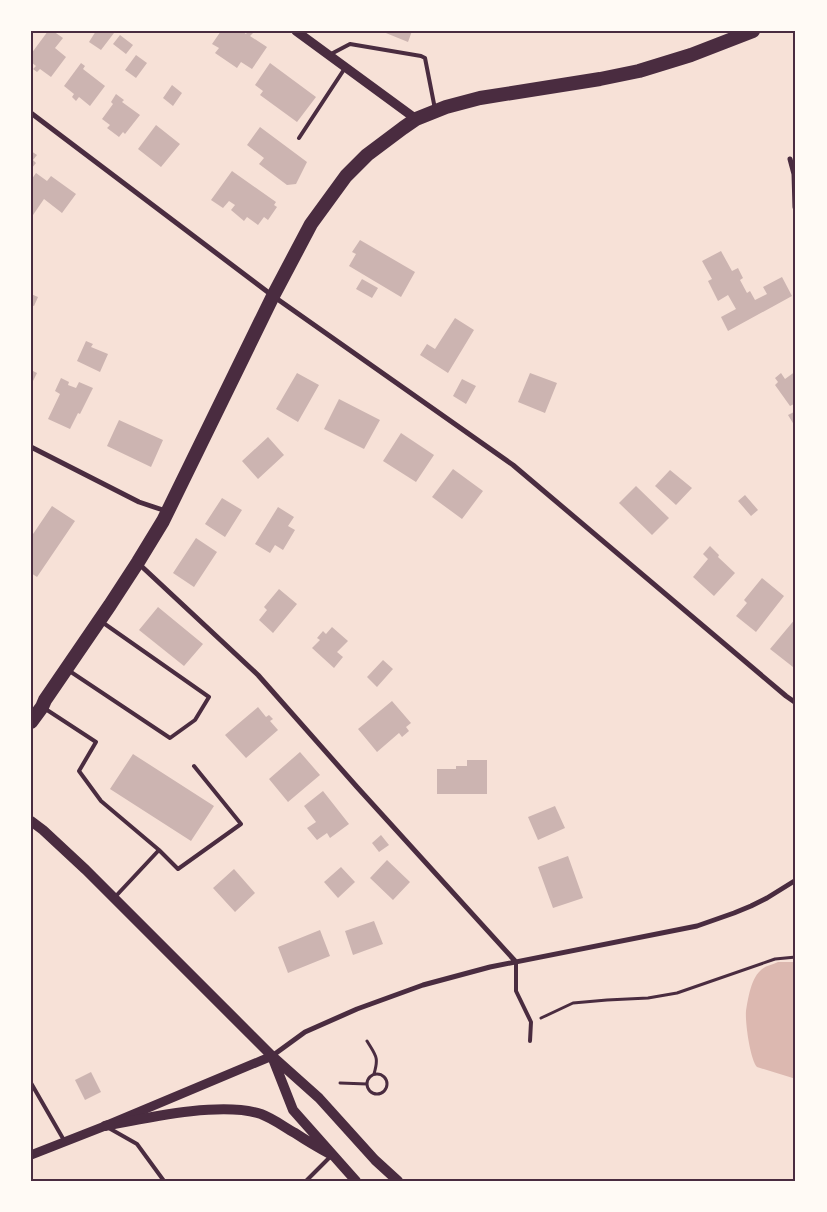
<svg xmlns="http://www.w3.org/2000/svg" width="827" height="1212" viewBox="0 0 827 1212" font-family="Helvetica,sans-serif">
	<rect width="100%" height="100%" fill="#f7e1d7"/>
	<!-- water -->
	<path fill="#dcb8b0" d="M778,962H796V1079L757,1067C750,1059 745,1022 746,1011C748,999 751,979 760,971C764,966 772,965 778,962Z"/>
	<!-- building -->
	<path fill="#ccb4b1" d="M48,31H53L63,38L55,48L66,57L51,77L40,69L37,72L33,69L36,66L31,62V54Z
		M96,31H111L114,33L101,50L89,42Z
		M221,31H242L246,34L248,31H251L253,33L250,36L267,47L252,69L241,62L237,68L215,53L219,48L212,44Z
		M381,31H412L408,42Z
		M120,35L133,45L126,54L113,44Z
		M136,55L147,63L136,78L125,70Z
		M81,63L85,66L83,69L105,86L90,106L79,97L76,101L72,97L74,94L64,86Z
		M270,63L316,97L297,122L260,95L263,91L255,85Z
		M172,85L182,93L173,106L163,98Z
		M116,94L124,100L122,102L140,115L125,134L123,132L119,137L107,128L110,125L102,119L113,104L111,102Z
		M156,125L180,144L161,167L138,149Z
		M260,127L307,162L296,184L287,185L259,164L264,158L247,145Z
		M31,151L37,155L33,160L36,163L31,169Z
		M232,171L276,202L274,205L277,207L268,220L264,217L258,225L247,217L244,221L231,210L235,205L229,201L223,208L211,200Z
		M36,173L47,181L51,176L76,194L62,213L44,199L33,215L31,214V180Z
		M360,240L415,272L401,297L349,266L356,254L352,252Z
		M721,251L732,271L738,268L743,278L740,280L747,293L750,291L755,300L767,294L763,287L782,277L792,296L728,331L721,317L736,309L728,295L718,301L708,281L712,279L702,261Z
		M362,279L378,288L372,298L356,289Z
		M31,294L38,297L34,306L31,305Z
		M455,318L474,330L448,373L420,355L427,344L435,349Z
		M86,341L93,344L91,347L108,354L100,372L77,361Z
		M31,370L37,373L31,385Z
		M796,371V403L790,406L775,385L778,382L775,378L781,373L785,379Z
		M297,373L319,385L298,422L276,409Z
		M530,373L557,383L545,413L518,402Z
		M61,378L69,382L68,385L76,388L79,382L93,388L80,414L78,413L70,429L48,419L60,394L55,391Z
		M462,379L476,386L466,404L453,396Z
		M339,399L380,420L364,449L324,429Z
		M796,411V428L788,415Z
		M119,420L163,440L151,467L107,446Z
		M401,433L434,455L416,482L383,461Z
		M268,437L284,455L258,479L242,461Z
		M453,469L483,491L462,519L432,497Z
		M670,470L692,488L676,505L655,486Z
		M636,486L669,518L652,535L619,503Z
		M745,495L758,510L751,516L738,501Z
		M222,498L242,510L225,537L205,524Z
		M52,506L75,521L37,577L31,573V537Z
		M278,507L294,517L288,526L295,530L283,550L275,545L270,553L255,544Z
		M196,538L217,552L194,587L173,573Z
		M710,546L719,555L718,557L735,573L714,596L693,577L708,559L703,554Z
		M762,578L784,596L756,632L736,616L747,603L744,600Z
		M279,589L297,604L273,633L259,620L267,610L264,607Z
		M158,607L203,644L184,666L139,630Z
		M796,618V664L793,667L770,649Z
		M332,627L348,641L337,652L343,657L334,668L312,648L320,640L317,638L323,631L326,634Z
		M383,660L393,669L377,687L367,677Z
		M392,701L411,723L406,727L409,731L402,737L399,733L377,752L358,729Z
		M258,707L266,717L269,715L273,719L270,721L278,730L246,758L225,735Z
		M300,752L320,775L288,802L269,779Z
		M133,754L214,806L191,841L110,789Z
		M467,760H487V794H437V769H456V766H467Z
		M323,791L349,824L330,838L327,833L317,840L307,828L316,822L304,806Z
		M555,806L565,828L538,840L528,817Z
		M381,835L389,845L379,852L372,843Z
		M568,856L583,898L553,908L538,867Z
		M387,860L410,882L393,900L370,878Z
		M341,867L355,882L338,898L324,882Z
		M234,869L255,893L235,912L213,888Z
		M374,921L383,944L353,955L345,931Z
		M320,930L330,956L288,973L278,947Z
		M91,1072L101,1092L85,1100L75,1080Z"/>
	<g fill="none" stroke-linecap="round" stroke-linejoin="round">
		<!-- path -->
		<path stroke="#4a2c40" stroke-width="3" d="M541,1018L573,1003L607,1000L648,998L677,993L775,959L796,957
			M367,1041C376,1056 379,1057 374,1074
			M367 1084a10 10 0 1 1 20 0a10 10 0 1 1-20 0Z
			M340,1083L367,1084"/>
		<!-- service -->
		<path stroke="#4a2c40" stroke-width="4" d="M331,54L350,44L421,56L425,58L435,109
			M299,138L345,68
			M68,670L170,738L195,720L209,697L102,622
			M44,708L96,742L79,771L101,801L159,850
			M115,897L159,850L178,869L241,824L194,766
			M516,962V991L531,1022L530,1041
			M31,1083L65,1142
			M107,1127L137,1144L164,1181
			M306,1181L331,1156"/>
		<!-- minor -->
		<path stroke="#4a2c40" stroke-width="5" d="M31,113L273,296L513,465L786,696L796,703
			M790,159L794,174L795,207L796,211
			M31,447L139,502L166,511
			M138,563L258,675L357,787L516,962
			M272,1056L305,1032L357,1009L423,985L490,967L697,926L734,913L751,906L767,898L796,880"/>
		<!-- tertiary -->
		<path stroke="#4a2c40" stroke-width="9" d="M296,31L416,119
			M31,1155L105,1126L272,1056"/>
		<!-- secondary -->
		<path stroke="#4a2c40" stroke-width="10" d="M31,821L43,830L86,870L272,1056L319,1098L375,1160L398,1181
			M273,1059L293,1110L356,1181
			M105,1126C146,1118 221,1101 261,1114C274,1119 284,1127 295,1133C307,1141 319,1148 332,1155"/>
		<!-- trunk -->
		<path stroke="#4a2c40" stroke-width="14" d="M31,722L42,707L45,700L110,605L138,562L163,521L273,296L311,224L346,176L367,155L403,128L416,119L446,107L480,98L600,79L639,71L691,55L753,31"/>
	</g>
	<!-- border -->
	<rect width="827" height="1212" fill="none" stroke="#fffaf5" stroke-width="65"/>
	<rect x="32" y="32" width="762" height="1148" fill="none" stroke="#4a2c40" stroke-width="2"/>
</svg>
